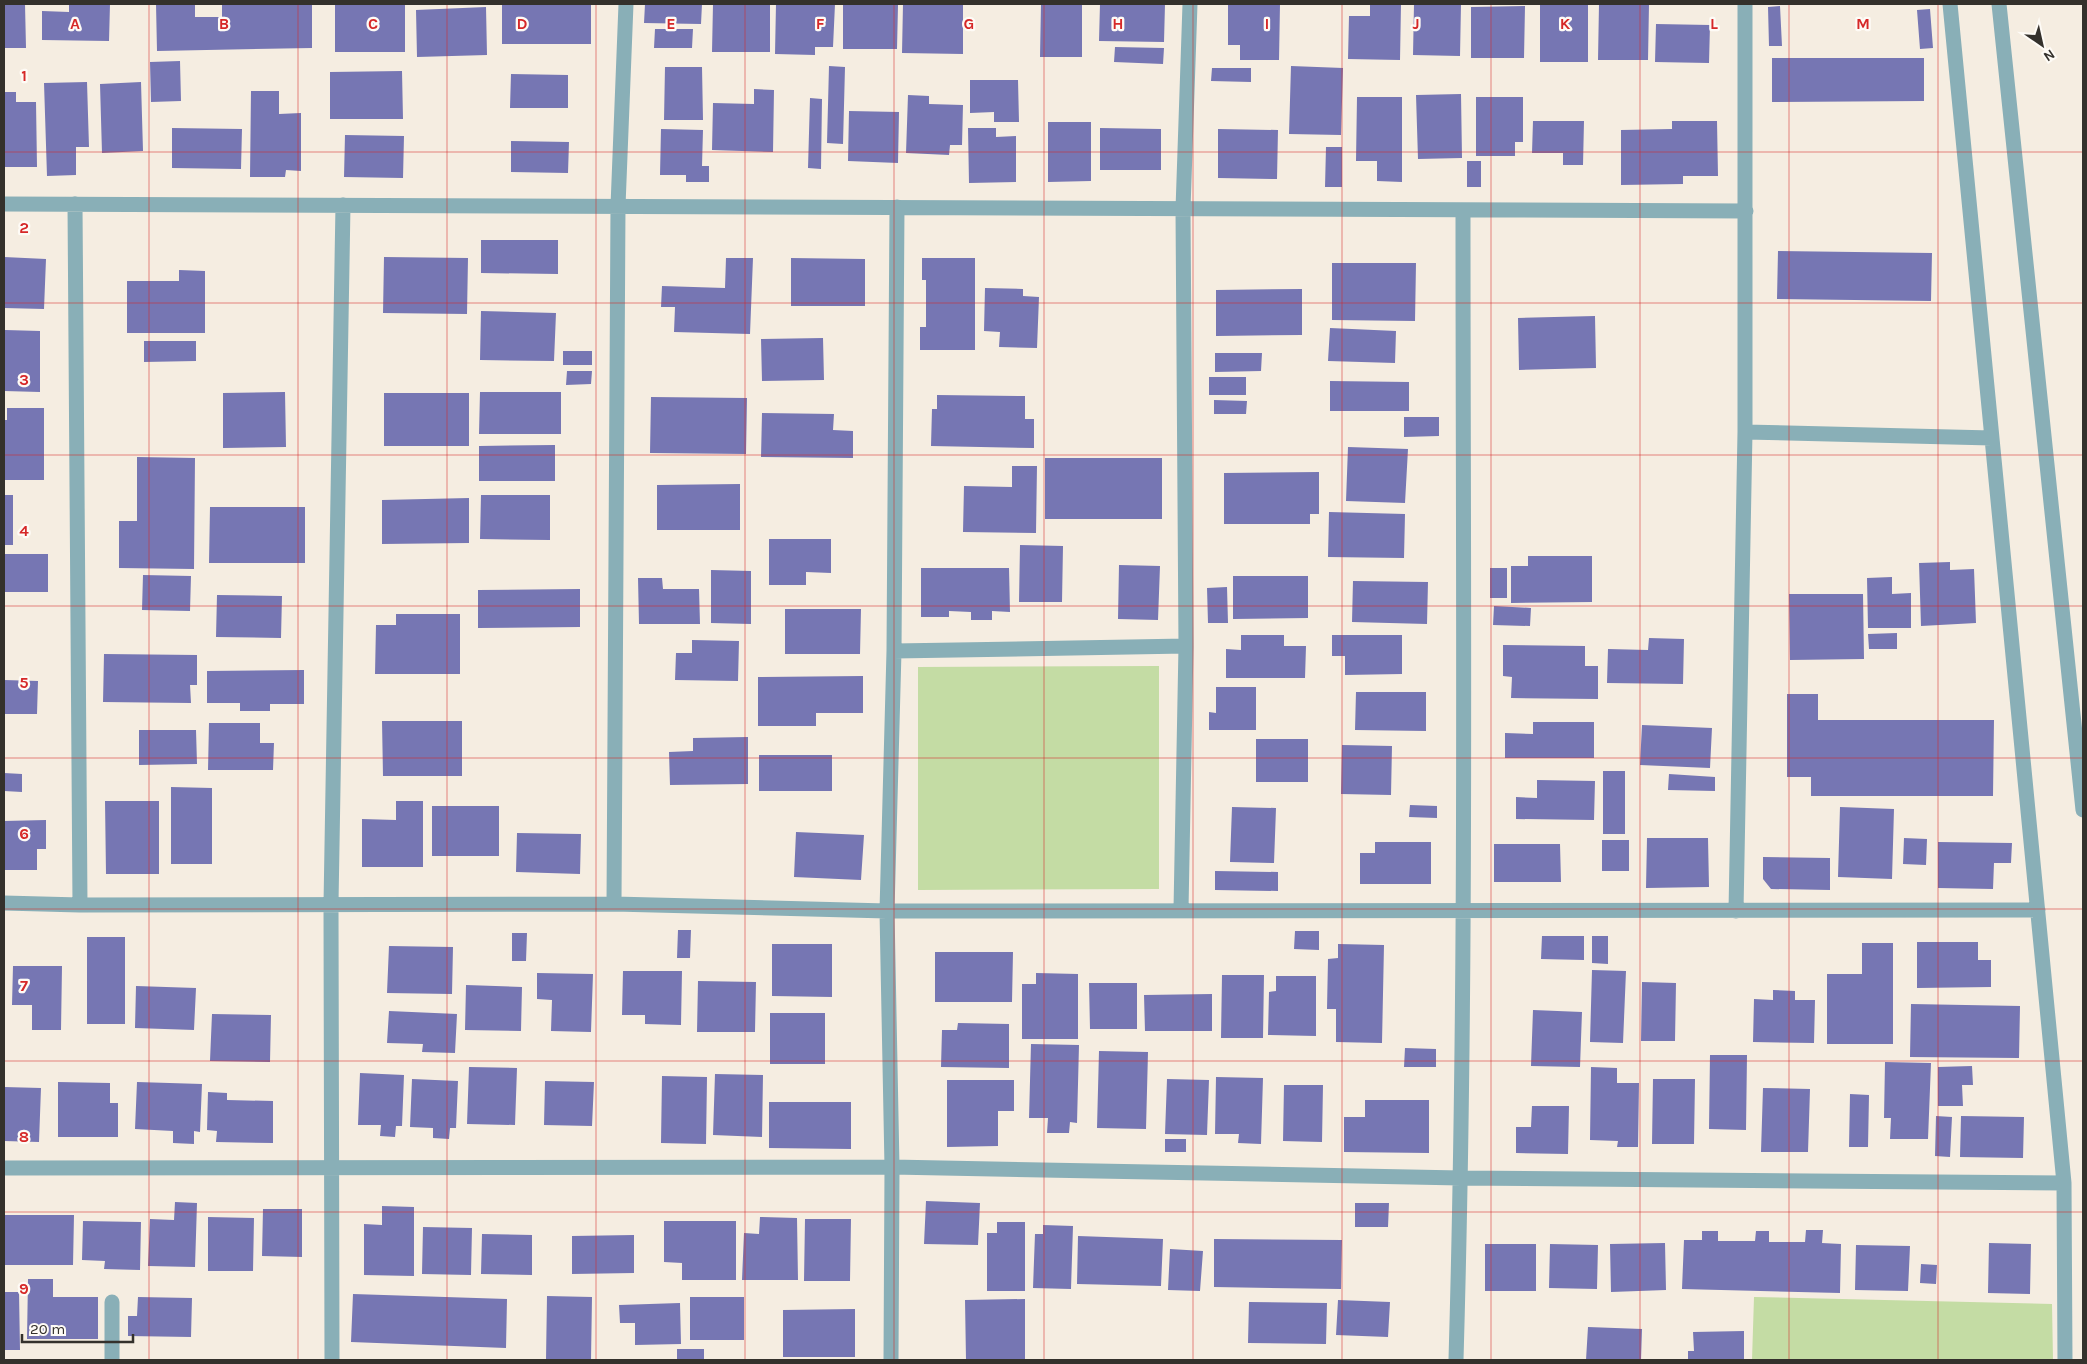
<svg xmlns="http://www.w3.org/2000/svg" width="2087" height="1364" viewBox="0 0 2087 1364" font-family="Karla,sans-serif">
	<rect width="100%" height="100%" fill="#f5ede1"/>
	<!-- green -->
	<path fill="#c4dca4" d="M1159,666V889L918,890V667Z
		M1754,1297L2052,1304L2053,1360H1752Z"/>
	<!-- building -->
	<path fill="#7676b3" d="M4,4H25L26,48H4Z
		M69,4H110L109,41L42,40V11L69,12Z
		M156,4H195V17H222V4H312V48L157,51Z
		M335,4H405V52H335Z
		M502,4H591V44H502Z
		M645,4H702L701,24L644,23Z
		M713,4H770V52H712Z
		M776,4H835L833,47H815V55L775,54Z
		M843,4L898,5L897,49H843Z
		M903,4H963V54L902,53Z
		M1041,4H1082V57H1040Z
		M1100,4H1165L1164,42L1099,41Z
		M1228,4H1280L1279,60H1240V45H1228Z
		M1370,4H1401L1400,60L1348,59L1349,16H1370Z
		M1414,4H1461L1460,56L1413,55Z
		M1540,4H1588V62H1540Z
		M1599,4H1649L1648,60H1598Z
		M1525,6L1524,58H1471V7Z
		M1780,6L1782,46H1769L1768,7Z
		M486,7L487,55L417,57L416,10Z
		M1930,9L1933,48L1920,49L1917,10Z
		M1656,24L1710,25L1709,63L1655,62Z
		M655,29H693L692,48H654Z
		M1115,47L1164,48L1163,64L1114,62Z
		M1772,58H1924V101L1772,102Z
		M180,61L181,101L151,102L150,62Z
		M829,66L845,67L843,144L827,143Z
		M1291,66L1343,68L1341,135L1289,134Z
		M665,67H702L703,120H664Z
		M1212,68H1251V82L1211,81Z
		M402,71L403,119H330V72Z
		M511,74L568,75V108H510Z
		M970,80H1018L1019,122H994V112L970,113Z
		M87,82L89,147H76V175L47,176L44,83Z
		M141,82L143,151L102,153L100,84Z
		M754,89L774,90L773,152L712,150L713,103L754,104Z
		M251,91H279V114L301,113V171L286,170L285,177H250Z
		M4,92H16V102H36L37,167H4Z
		M1461,94L1462,158L1418,159L1416,95Z
		M908,95L929,96V104L963,105L962,145H950L949,155L906,153Z
		M1357,97H1402V182L1377,181V161H1356Z
		M1476,97H1523V142H1515V156H1476Z
		M810,98L822,99L821,169L808,168Z
		M849,111L899,112L898,163L848,161Z
		M1533,121H1584L1583,165H1563V153H1532Z
		M1672,121H1717L1718,176H1683V184L1621,185V130L1672,129Z
		M1048,122H1091V181L1048,182Z
		M172,128L242,129L241,169L172,168Z
		M968,128H996V137L1016,136V182L969,183Z
		M1100,128L1161,129V170H1100Z
		M661,129L703,130L702,166H709V182H686V175H660Z
		M1218,129L1278,130L1277,179L1218,178Z
		M345,135L404,136L403,178L344,177Z
		M511,141L569,142L568,173L511,172Z
		M1326,147H1342V187H1325Z
		M1467,161H1481V187H1467Z
		M481,240H558V274L481,273Z
		M1778,251L1932,253L1931,301L1777,299Z
		M4,257L46,259L44,309L4,308Z
		M384,257L468,258L467,314L383,313Z
		M726,258H753L750,334L674,332L675,307H661L662,286L725,288Z
		M791,258L865,259V306H791Z
		M922,258H975V350H920V327H926V280H922Z
		M1332,263H1416L1415,321L1332,320Z
		M179,270L205,271V333H127V281H179Z
		M985,288L1023,289V296L1039,297L1037,348L999,347L1000,332L984,331Z
		M1302,289V335L1216,336V290Z
		M481,311L556,313L554,361L480,360Z
		M1595,316L1596,368L1519,370L1518,318Z
		M1330,328L1396,331L1395,363L1328,361Z
		M5,330L40,331V392L4,391Z
		M823,338L824,380L762,381L761,339Z
		M144,341H196V361L144,362Z
		M563,351H592V365H563Z
		M1215,353H1262L1261,371L1215,372Z
		M567,371H592L591,384L566,385Z
		M1209,377H1246V395H1209Z
		M1330,381L1409,382V411H1330Z
		M285,392L286,447L223,448V393Z
		M480,392H561V434H479Z
		M384,393H469V446H384Z
		M937,395L1025,396V419H1034V448L931,446L932,409H937Z
		M651,397L747,398L746,454L650,453Z
		M1214,400L1247,401L1246,414H1214Z
		M7,408H44V480H4V420H7Z
		M762,413L834,414L833,430L853,431V458L761,457Z
		M1404,417H1439V436L1404,437Z
		M555,445V481H479V446Z
		M1348,447L1408,449L1405,503L1346,501Z
		M137,457L195,458L194,569L119,568V521H137Z
		M1045,458H1162V519H1045Z
		M1012,466H1037L1036,533L963,532L964,486L1012,487Z
		M1319,472V514H1310V524H1224V473Z
		M740,484V530H657V485Z
		M4,495H13V545H4Z
		M481,495H550V540L480,539Z
		M469,498V543L382,544V500Z
		M210,507H305V563H209Z
		M1329,512L1405,514L1404,558L1328,557Z
		M769,539H831V573L806,572V585H769Z
		M1020,545L1063,546L1062,602H1019Z
		M4,554H48V592H4Z
		M1528,556H1592V602L1511,603V566H1528Z
		M1950,562V570L1974,569L1976,623L1921,626L1919,563Z
		M1119,565L1160,566L1158,620L1118,619Z
		M921,568H1009L1010,612L992,611V620H971V612L949,611V617H921Z
		M1490,568H1507V598H1490Z
		M711,570L751,571V624L711,623Z
		M143,575L191,576L190,611L142,610Z
		M1233,576H1308V618L1233,619Z
		M1892,577V594L1911,593V628H1868L1867,578Z
		M638,578H662L663,589H699L700,624H639Z
		M1353,581L1428,582L1427,624L1352,622Z
		M1227,587L1228,623H1208L1207,588Z
		M580,589V627L478,628V590Z
		M1789,594H1863L1864,659L1790,660Z
		M217,595L282,596L281,638L216,637Z
		M1494,606L1531,608L1530,626L1493,625Z
		M785,609H861L860,654H785Z
		M396,614H460V674H375L376,625H396Z
		M1897,633V649H1869L1868,634Z
		M1241,635H1284V646H1306L1305,678H1226V649L1241,650Z
		M1332,635H1402V674L1345,675V656H1332Z
		M1649,638L1684,639L1683,684L1607,683L1608,649L1648,650Z
		M692,640L739,641L738,681L675,680L676,653H692Z
		M1503,645L1585,646V666H1598V699L1511,698L1512,677L1503,676Z
		M104,654L197,655V685H190L191,703L103,702Z
		M304,670V704H270V711H240V703H207V671Z
		M863,676V713H816V726H758V677Z
		M4,680L38,681L37,714H4Z
		M1216,687H1256V730H1209V712L1216,713Z
		M1356,692H1426V731L1355,730Z
		M1787,694H1818V720H1994L1993,796H1811V777H1787Z
		M382,721H462V776H383Z
		M1533,722H1594V758H1505V733L1533,734Z
		M209,723H260V743H274L273,770H208Z
		M1642,725L1712,728L1710,768L1640,765Z
		M139,730H196L197,764L139,765Z
		M748,737V784L670,785L669,752L693,751V738Z
		M1256,739H1308V782H1256Z
		M1342,745L1392,746L1391,795L1341,794Z
		M759,755H832V791H759Z
		M1603,771H1625V834H1603Z
		M4,773L22,774V792L4,791Z
		M1669,774L1715,777V791L1668,790Z
		M1537,780L1595,781L1594,820L1516,819V797L1537,798Z
		M171,787L212,788V864H171Z
		M105,801H159V874H106Z
		M396,801H423V867H362V819L396,820Z
		M1410,805L1437,806V818L1409,817Z
		M432,806H499V856H432Z
		M1232,807L1276,808L1274,863L1230,862Z
		M1840,807L1894,809L1892,879L1838,877Z
		M46,820V849H37V870H4V821Z
		M796,832L864,835L861,880L794,877Z
		M517,833L581,834L580,874L516,872Z
		M1647,838H1708L1709,887L1646,888Z
		M1904,838L1927,839L1926,865L1903,864Z
		M1602,840H1629V871H1602Z
		M1375,842H1431V884H1360V853H1375Z
		M1938,842L2012,843L2011,863H1994L1993,889L1938,888Z
		M1494,844H1560L1561,882H1494Z
		M1763,857L1830,858V890L1771,889L1763,879Z
		M1215,871L1278,872V891L1215,890Z
		M678,930H691L690,958H677Z
		M1295,931H1319V950L1294,949Z
		M512,933H527L526,961H512Z
		M1542,936H1584V960L1541,959Z
		M1592,936H1608V964L1592,963Z
		M87,937H125V1024H87Z
		M1917,942H1978V960H1991V987L1917,988Z
		M1862,943H1893V1044H1827V974H1862Z
		M772,944H832V997L772,996Z
		M1338,944L1384,945L1382,1043L1336,1042V1009H1327L1328,959L1338,958Z
		M389,946L453,947L452,994L387,993Z
		M935,952H1013L1012,1002H935Z
		M13,966H62L61,1030H32V1005H12Z
		M1592,970L1626,971L1623,1043L1590,1042Z
		M623,971H682L681,1025L645,1024V1015H622Z
		M537,973L593,974L591,1032L551,1031L552,1000L537,999Z
		M1036,973L1078,974V1039H1022V984H1036Z
		M1222,975H1264L1263,1038H1221Z
		M1276,976H1316V1036L1268,1035L1269,992L1276,991Z
		M698,981L756,982L755,1032H697Z
		M1642,982L1676,983L1675,1041H1641Z
		M1089,983H1137V1029H1090Z
		M466,985L522,987L521,1031L465,1030Z
		M136,986L196,988L194,1030L135,1028Z
		M1773,990L1795,991V1000H1815L1814,1043L1753,1042L1754,999L1773,1000Z
		M1212,994V1031H1145L1144,995Z
		M1911,1004L2020,1006L2019,1058L1910,1057Z
		M1533,1010L1582,1012L1580,1067L1531,1066Z
		M389,1011L457,1014L455,1053L422,1052L423,1044L387,1043Z
		M770,1013H825V1064H770Z
		M212,1014L271,1015L270,1062L210,1061Z
		M958,1023L1009,1024V1068L941,1067L942,1030H957Z
		M1031,1044L1079,1045L1077,1123L1070,1122L1069,1133H1047L1048,1118H1029Z
		M1405,1048L1436,1049V1067H1404Z
		M1099,1051L1148,1052L1146,1129L1097,1128Z
		M1710,1055H1747L1746,1130L1709,1129Z
		M1885,1062L1931,1063L1928,1139H1890L1891,1118H1884Z
		M1972,1066L1973,1085H1962L1963,1106H1938V1067Z
		M469,1067L517,1068L515,1125L467,1124Z
		M1591,1067L1617,1068V1083H1639L1638,1147H1617L1618,1141L1590,1140Z
		M360,1073L404,1075L402,1126H396L395,1137L380,1136L381,1125H358Z
		M715,1074L763,1075L762,1137L713,1135Z
		M662,1076L707,1077L706,1144L661,1143Z
		M1216,1077L1263,1078L1261,1144L1238,1143L1239,1134H1215Z
		M412,1079L458,1081L456,1128H450L449,1139L433,1138V1128L410,1127Z
		M1167,1079L1209,1080L1207,1135L1165,1134Z
		M1653,1079H1695L1694,1144H1652Z
		M947,1080H1014V1111H998V1146L947,1147Z
		M545,1081L594,1082L592,1126L544,1125Z
		M58,1082L110,1083V1103H118V1137H58Z
		M137,1082L202,1084L200,1132L194,1131V1144L173,1143V1131L135,1129Z
		M1284,1085H1323L1322,1142L1283,1141Z
		M4,1087L41,1088L39,1142L4,1141Z
		M1763,1088L1810,1089L1808,1152H1761Z
		M208,1092L227,1093V1100L273,1101V1143L216,1142L217,1131L207,1130Z
		M1850,1094L1869,1095L1868,1147H1849Z
		M1365,1100H1429V1153L1344,1152V1117H1365Z
		M769,1102H851V1149L769,1148Z
		M1532,1106H1569L1568,1154L1516,1153V1127H1531Z
		M1936,1116L1952,1117L1950,1157L1935,1156Z
		M1961,1116L2024,1117L2023,1158L1960,1157Z
		M1165,1139H1186V1152H1165Z
		M926,1201L980,1203L978,1245L924,1244Z
		M175,1202L197,1203L195,1267L148,1266L150,1219L174,1220Z
		M1355,1203H1389L1388,1227H1355Z
		M382,1206L414,1207V1276L364,1275V1224L382,1225Z
		M263,1209H302V1257L262,1256Z
		M4,1215H74L73,1265H4Z
		M208,1217L254,1218L253,1271H208Z
		M760,1217L797,1218L798,1280H742L744,1233L759,1234Z
		M805,1219H851L850,1281H804Z
		M83,1221L141,1222L140,1270L104,1269L105,1261L82,1260Z
		M664,1221H736V1280H682V1263L664,1262Z
		M997,1222H1025V1291H987V1233H997Z
		M1043,1225L1073,1226L1071,1289L1033,1288L1035,1234H1043Z
		M423,1227L472,1228L471,1275L422,1274Z
		M1806,1230H1823L1822,1243L1841,1244L1840,1293L1682,1289L1684,1240H1702V1231H1718V1241H1755L1756,1231H1769V1242H1805Z
		M482,1234L532,1235V1275L481,1274Z
		M634,1235V1273L572,1274V1236Z
		M1078,1236L1163,1239L1161,1286L1077,1284Z
		M1214,1239L1342,1240L1341,1289L1214,1287Z
		M1665,1243L1666,1290L1611,1292L1610,1244Z
		M1989,1243L2031,1244L2030,1294L1988,1293Z
		M1485,1244H1536V1291H1485Z
		M1550,1244L1598,1245L1597,1289L1549,1288Z
		M1856,1245L1910,1246L1908,1291L1855,1290Z
		M1170,1249L1203,1251L1200,1291L1168,1290Z
		M1921,1264L1937,1265L1936,1284L1920,1283Z
		M28,1279H53V1297H98V1339H27Z
		M4,1292H19L20,1350H4Z
		M353,1294L507,1299L506,1348L351,1342Z
		M547,1296L592,1297L591,1360H546Z
		M138,1297L192,1298L191,1337L128,1336V1316H137Z
		M690,1297H744V1340H690Z
		M1025,1299V1360H966L965,1300Z
		M1338,1300L1390,1302L1388,1337L1336,1335Z
		M1249,1302L1327,1303L1326,1344L1248,1343Z
		M680,1303L681,1344L635,1345V1323H620L619,1305Z
		M855,1309V1357H783V1310Z
		M1588,1327L1642,1329L1641,1360H1586Z
		M1744,1331V1360H1688V1351H1694L1693,1332Z
		M677,1349H704V1360H677Z"/>
	<g fill="none" stroke-linecap="round" stroke-linejoin="round">
		<!-- lane -->
		<path stroke="#89afb7" stroke-width="15" d="M112,1302V1360"/>
		<!-- street -->
		<path stroke="#89afb7" stroke-width="15" d="M1950,4L2064,1183L2065,1360
			M1999,4L2083,810
			M4,204L1746,211
			M75,204L80,905
			M1745,432L1992,438
			M894,651L1186,646
			M4,903L80,905L614,904L887,911L2038,910
			M614,904L618,206L626,4
			M1181,910L1186,646L1183,209L1190,4
			M1736,911L1745,432V4
			M4,1168L892,1167L1461,1178L2064,1183
			M332,1360L331,904L343,205
			M891,1360L892,1167L887,911L894,651L897,207
			M1456,1360C1467,977 1463,593 1463,210"/>
	</g>
	<!-- grid -->
	<path fill="none" stroke="#d62828" stroke-width="1" stroke-opacity="0.55" d="M149,4V1360M298,4V1360M447,4V1360M596,4V1360M745,4V1360M894,4V1360M1044,4V1360M1193,4V1360M1342,4V1360M1491,4V1360M1640,4V1360M1789,4V1360M1938,4V1360M4,152H2083M4,303H2083M4,455H2083M4,606H2083M4,758H2083M4,909H2083M4,1061H2083M4,1212H2083"/>
	<g font-size="16" text-anchor="middle" font-weight="bold" fill="#d62828" stroke="#fefbf6" stroke-width="4.5" stroke-linejoin="round" paint-order="stroke">
		<text x="75" y="29">A</text>
		<text x="224" y="29">B</text>
		<text x="373" y="29">C</text>
		<text x="522" y="29">D</text>
		<text x="671" y="29">E</text>
		<text x="820" y="29">F</text>
		<text x="969" y="29">G</text>
		<text x="1118" y="29">H</text>
		<text x="1267" y="29">I</text>
		<text x="1416" y="29">J</text>
		<text x="1565" y="29">K</text>
		<text x="1714" y="29">L</text>
		<text x="1863" y="29">M</text>
		<text x="24" y="81">1</text>
		<text x="24" y="233">2</text>
		<text x="24" y="385">3</text>
		<text x="24" y="536">4</text>
		<text x="24" y="688">5</text>
		<text x="24" y="839">6</text>
		<text x="24" y="991">7</text>
		<text x="24" y="1142">8</text>
		<text x="24" y="1294">9</text>
	</g>
	<!-- border -->
	<rect width="2087" height="1364" fill="none" stroke="#34312c" stroke-width="10"/>
	<!-- north arrow -->
	<g transform="translate(2042 45) rotate(146)" stroke="#fefbf6" stroke-width="4" paint-order="stroke">
	<path d="M0-4L9 19L0 12L-9 19Z" fill="#34312c"/>
	<text y="-8" font-size="14" font-weight="bold" text-anchor="middle" fill="#34312c">N</text>
	</g>
	<!-- scale -->
	<path d="M22 1334v8h111v-8" fill="none" stroke="#34312c" stroke-width="2.5"/>
	<text x="30" y="1334" font-size="15" fill="#34312c" stroke="#fefbf6" stroke-width="4" paint-order="stroke">20 m</text>
</svg>
